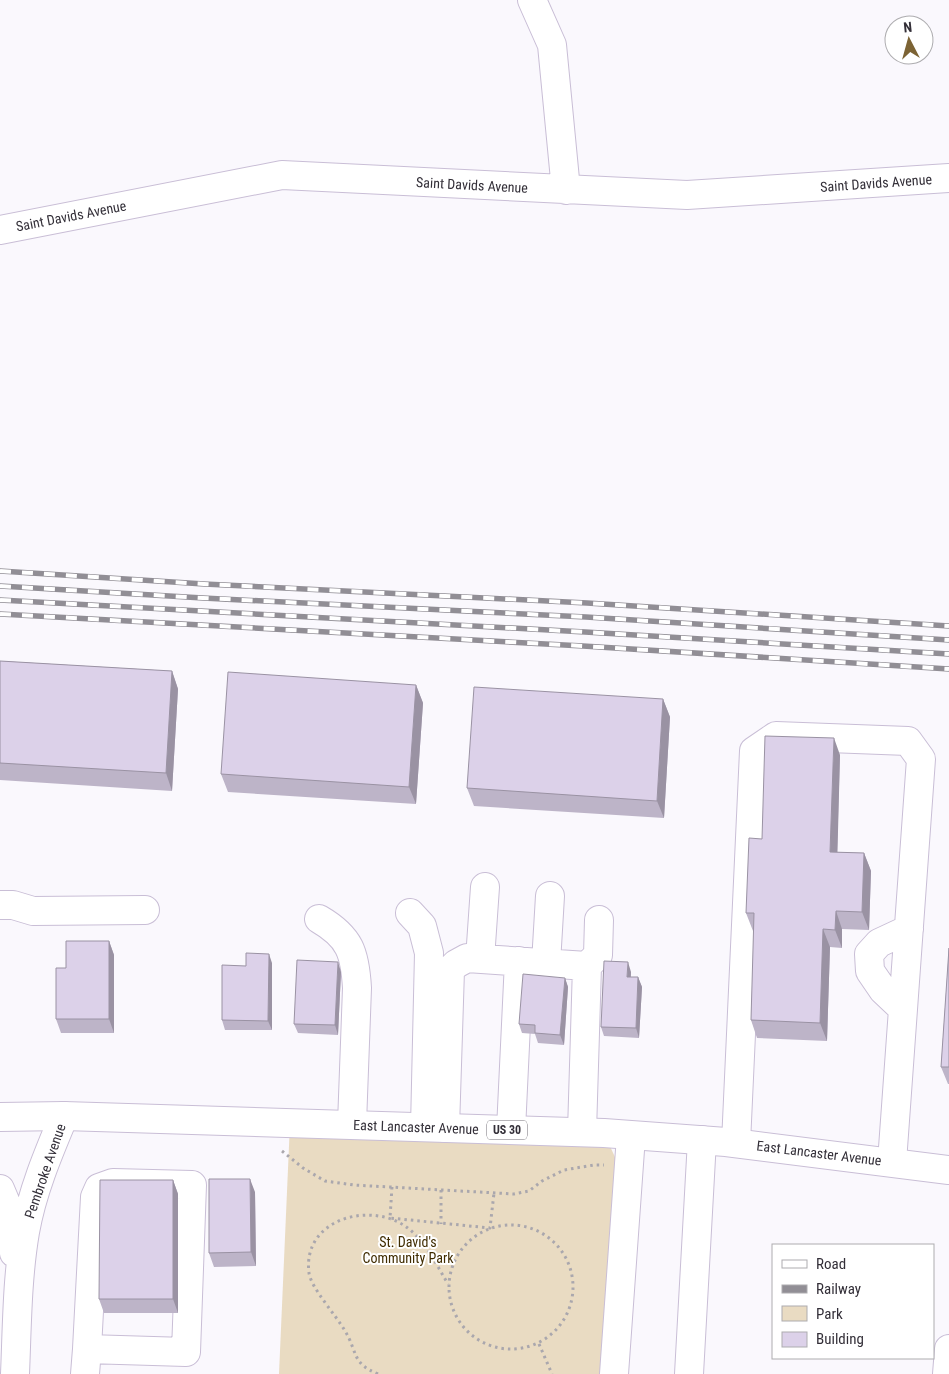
<svg xmlns="http://www.w3.org/2000/svg" width="949" height="1374" viewBox="0 0 949 1374" font-family="'Roboto Condensed',sans-serif">
	<rect width="100%" height="100%" fill="#faf8fd"/>
	<!-- green -->
	<path fill="#e9dbc2" d="M290,1123L604,1133L619,1166L609,1374H279Z"/>
	<g fill="none" stroke-linecap="round" stroke-linejoin="round">
		<!-- minor casing -->
		<g stroke="#c9bed6" stroke-width="30">
			<path id="minor" d="M532,0L552,45L566,190
				M0,230L282,175L687,195L949,178
				M0,905H13L33,911L145,910
				M410,913L422,926L429,953L425,1127
				M319,919C350,937 355,953 357,988L352,1124
				M480,959L485,887
				M546,963L550,896
				M903,1009L883,990L870,971L869,954L879,943L909,929
				M445,1128L450,970L456,964L467,958L587,966L598,955L599,920
				M511,1130L519,961
				M582,1132L587,966
				M736,1143L754,751L776,736L908,741L921,759L892,1162
				M0,1189L8,1208L14,1253
				M15,1374C17,1327 17,1279 25,1232C32,1192 48,1154 64,1116
				M85,1374L87,1349L186,1352L192,1185L113,1183L99,1188L95,1197L87,1349
				M614,1374L631,1136
				M689,1374L702,1140
				M947,1374L949,1349"/>
		</g>
		<!-- highway casing -->
		<g stroke="#c9bed6" stroke-width="30">
			<path id="highway" d="M0,1117L64,1116L604,1133L726,1142L949,1170"/>
		</g>
		<!-- path -->
		<path stroke="#aaa7ad" stroke-width="3" stroke-dasharray="2.5 4" stroke-linecap="butt" d="M282,1151L303,1168L325,1181L354,1185L514,1194L529,1191L542,1181L564,1170L594,1165H604
			M392,1187L390,1218L490,1228L494,1193
			M441,1190V1224
			M449 1287a62 62 0 1 1 124 0a62 62 0 1 1-124 0Z
			M539,1344L552,1374
			M378,1374C351,1363 358,1352 345,1331C336,1315 311,1288 309,1273C302,1220 368,1201 405,1226C425,1240 436,1264 448,1284"/>
		<!-- minor -->
		<use href="#minor" stroke="#fff" stroke-width="28"/>
		<!-- highway -->
		<use href="#highway" stroke="#fff" stroke-width="28"/>
		<!-- rail casing -->
		<g stroke="#918e95" stroke-width="5.5">
			<path id="rail" d="M0,571L204,584L587,603L949,626
				M0,586L203,598L586,617L949,640
				M0,600L585,632L949,654
				M0,614L583,646L949,669"/>
		</g>
		<!-- rail -->
		<use href="#rail" stroke="#fff" stroke-width="4" stroke-dasharray="11" stroke-linecap="butt"/>
	</g>
	<!-- wall -->
	<path fill="#bdb4c8" d="M0,661L172,671L178,689L172,791L0,780Z
		M416,685L423,703L416,804L228,792L221,774Z
		M663,699L670,717L664,818L474,806L467,788Z
		M840,755L837,852L864,853L871,871L869,930L842,929V948L830,947L827,1041L757,1038L751,1020L754,931H753L746,913L762,839Z
		M109,941L114,955V1033H61L56,1019L66,968Z
		M949,948V1084H948L941,1067Z
		M272,963V1030H225L222,1020Z
		M341,972L338,1035L298,1033L294,1024Z
		M631,972V977H638L642,987L639,1038L604,1036L601,1027Z
		M565,978L568,987L564,1045L538,1043L535,1034L522,1033L519,1024Z
		M173,1180L178,1194V1313H104L99,1299Z
		M255,1192L256,1266L214,1267L209,1253Z"/>
	<!-- shaded-wall -->
	<path fill="#9a92a3" d="M172,671L178,689L172,791L166,773Z
		M416,685L423,703L416,804L409,787Z
		M663,699L670,717L664,818L657,801Z
		M834,738L840,755L837,870L830,852Z
		M864,853L871,871L869,930L862,912Z
		M836,911L842,929V948L835,930Z
		M823,929L830,947L827,1041L820,1023Z
		M109,941L114,955V1033L109,1019Z
		M269,954L272,963V1030L268,1021Z
		M338,962L341,972L338,1035L335,1025Z
		M628,962L631,972L630,986L627,977Z
		M638,977L642,987L639,1038L636,1028Z
		M565,978L568,987L564,1045L560,1035Z
		M250,1179L255,1192L256,1266L251,1252Z
		M173,1180L178,1194V1313L173,1299Z"/>
	<!-- building -->
	<path fill="#dcd1e9" stroke="#9a92a3" d="M0,661L172,671L166,773L0,763Z
		M228,672L416,685L409,787L221,774Z
		M474,687L663,699L657,801L467,788Z
		M765,736L834,738L830,852L864,853L862,912L836,911L835,930L823,929L820,1023L751,1020L754,913H746L749,838L762,839Z
		M66,941H109V1019H56V968H66Z
		M949,948V1067H941Z
		M246,953L269,954L268,1021L222,1020V965L246,966Z
		M297,960L338,962L335,1025L294,1024Z
		M604,961L628,962L627,977H638L636,1028L601,1027Z
		M523,974L565,978L560,1035L535,1033V1025L519,1024Z
		M209,1179H250L251,1252L209,1253Z
		M100,1180H173V1299H99Z"/>
	<g text-anchor="middle" dominant-baseline="central" stroke-width="4" stroke-linejoin="round" paint-order="stroke">
		<!-- shield labels -->
		<rect fill="#fff" stroke="#706d74" stroke-width="1" x="487" y="1120.5" width="40" height="19" rx="4"/>
		<g font-size="12" font-weight="bold" fill="#332f38">
			<text x="507" y="1130">US 30</text>
		</g>
		<!-- street labels -->
		<g font-size="14" fill="#332f38" stroke="#fff">
			<text transform="translate(876 183) rotate(-4)">Saint Davids Avenue</text>
			<text transform="translate(472 185) rotate(3)">Saint Davids Avenue</text>
			<text transform="translate(71 216) rotate(-11)">Saint Davids Avenue</text>
			<text transform="translate(416 1127) rotate(2)">East Lancaster Avenue</text>
			<text transform="translate(819 1153) rotate(7)">East Lancaster Avenue</text>
			<text transform="translate(45 1171) rotate(-71)">Pembroke Avenue</text>
		</g>
		<!-- park labels -->
		<g font-size="14" fill="#402c00" stroke="#fff">
			<text x="408" y="1242">St. David's<tspan x="408" dy="16">Community Park</tspan></text>
		</g>
	</g>
	<!-- legend -->
	<rect x="772" y="1244" width="162" height="115" fill="#ffffff" stroke="#adacaf"/>
	<rect x="782" y="1260" width="25" height="8" fill="#ffffff" stroke="#adacaf"/>
	<text x="816" y="1269" font-size="15" fill="#332f38">Road</text>
	<rect x="782" y="1285" width="25" height="8" fill="#918e95" stroke="#adacaf"/>
	<text x="816" y="1294" font-size="15" fill="#332f38">Railway</text>
	<rect x="782" y="1306" width="25" height="15" fill="#e9dbc2" stroke="#adacaf"/>
	<text x="816" y="1319" font-size="15" fill="#332f38">Park</text>
	<rect x="782" y="1332" width="25" height="15" fill="#dcd1e9" stroke="#adacaf"/>
	<text x="816" y="1344" font-size="15" fill="#332f38">Building</text>
	<!-- north arrow -->
	<g transform="translate(909 40) rotate(354)"><circle r="24" fill="#ffffff" stroke="#adacaf"/>
	<path d="M0-4L9 19L0 12L-9 19Z" fill="#7c6334"/>
	<text y="-8" font-size="14" font-weight="bold" text-anchor="middle" fill="#332f38">N</text>
	</g>
</svg>
